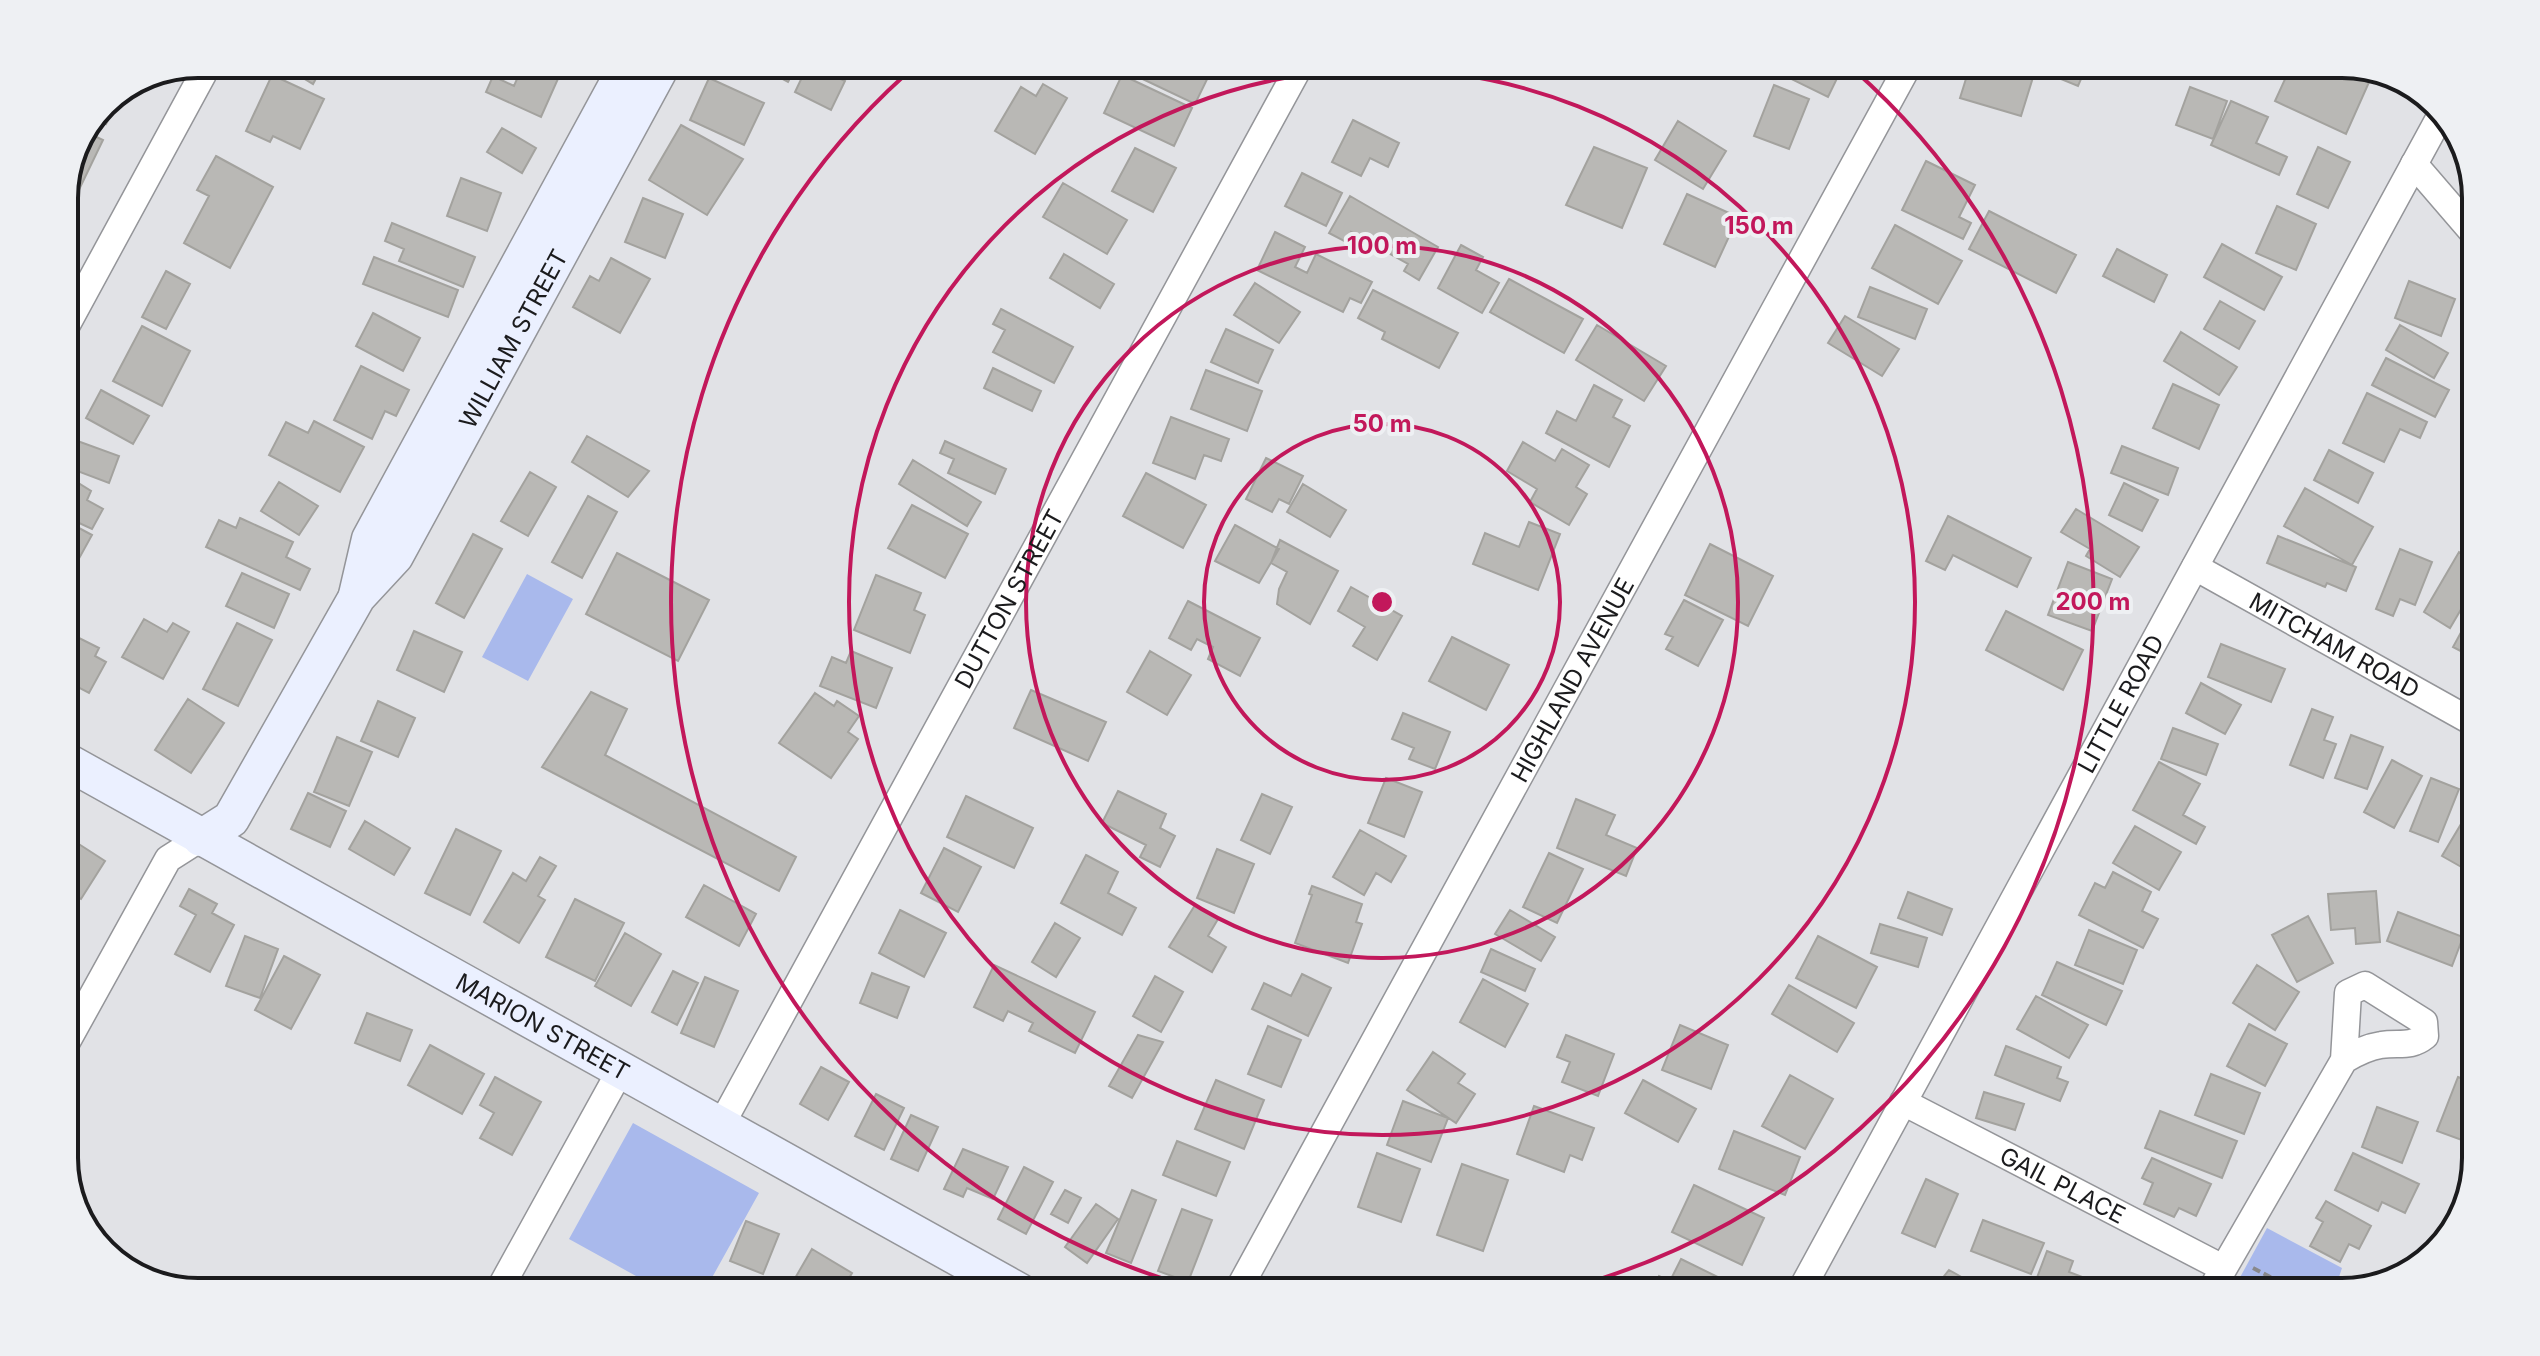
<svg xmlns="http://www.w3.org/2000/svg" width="2540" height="1356" viewBox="0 0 2540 1356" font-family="Inter,sans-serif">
	<rect width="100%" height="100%" fill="#e1e2e6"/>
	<!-- green -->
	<path fill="#a9b9ec" d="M527,574L573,599L528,681L482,657Z
		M633,1123L759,1193L704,1292H665L569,1239Z
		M2267,1228L2342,1268L2334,1292H2232Z"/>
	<!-- building -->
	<path fill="#b9b8b5" stroke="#a3a29e" stroke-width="2" d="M2292,64H2336L2370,80L2346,134L2275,101Z
		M2027,65H2087L2078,86Z
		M1843,66L1828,97L1779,73L1782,67Z
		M1970,66H2005L2034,74L2021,116L1960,98Z
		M1212,69L1195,104L1130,73L1132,70Z
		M768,71H794L788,82Z
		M805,71H824L845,81L831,110L795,92Z
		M520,72H561L541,117L486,92L493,76L514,86Z
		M295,73H319L313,84Z
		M272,75L324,99L300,149L273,136L270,142L246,131Z
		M1122,75L1192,108L1174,146L1104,113Z
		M709,78L764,103L744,145L690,120Z
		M1043,84L1067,98L1035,154L995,131L1021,87L1036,96Z
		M1774,85L1809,99L1789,149L1754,136Z
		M2190,87L2227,101L2213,139L2176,125Z
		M124,90L106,124L97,118L104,103Z
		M2231,101L2268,117L2256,143L2287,157L2279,175L2211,145Z
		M1353,120L1399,143L1388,167L1370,158L1361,176L1332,162Z
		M1678,121L1726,151L1703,189L1655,160Z
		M681,125L743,159L707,215L649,180Z
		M502,128L536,148L522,173L487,152Z
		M90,134L103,140L75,198L64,190Z
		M1594,147L1647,168L1622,228L1566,205Z
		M2318,147L2350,162L2328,208L2297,194Z
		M1135,148L1176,168L1153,212L1112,191Z
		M216,156L273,187L230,268L184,243L209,196L197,190Z
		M1926,161L1975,185L1959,217L1971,223L1963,239L1902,210Z
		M1302,173L1342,193L1326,226L1285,206Z
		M461,178L501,193L487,231L447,216Z
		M1063,183L1127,220L1107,254L1043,217Z
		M1687,194L1738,217L1715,267L1664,244Z
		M1350,196L1438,247L1419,280L1404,271L1408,264L1351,232L1346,242L1329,233Z
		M643,198L683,214L665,258L625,242Z
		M2277,206L2316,224L2296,270L2256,253Z
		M1989,211L2076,255L2056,293L1969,249Z
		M392,223L475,257L463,287L399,261L404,249L385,241Z
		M1895,225L1962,261L1938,304L1872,268Z
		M1275,232L1305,247L1295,267L1307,273L1316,254L1372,282L1361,303L1350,298L1343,312L1257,270Z
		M2222,244L2282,277L2264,310L2204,277Z
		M1461,245L1483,257L1476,270L1499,283L1482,313L1438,288Z
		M2117,249L2167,275L2154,302L2103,276Z
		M1064,254L1114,284L1100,308L1050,278Z
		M374,257L458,290L448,317L363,284Z
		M611,258L650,279L620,333L573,307L590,276L599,281Z
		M166,271L190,284L166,329L142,317Z
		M1509,279L1583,319L1564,353L1490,312Z
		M2409,281L2455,299L2441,336L2395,318Z
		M1255,283L1300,312L1279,343L1234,315Z
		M1870,287L1927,309L1915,339L1858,317Z
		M1373,290L1458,333L1439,368L1382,339L1385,332L1358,318Z
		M2220,301L2255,321L2239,349L2204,329Z
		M1001,309L1073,347L1054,383L993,352L1005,330L993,324Z
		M373,313L420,338L403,371L356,346Z
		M1845,316L1899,349L1882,376L1828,343Z
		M1597,325L1666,366L1644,401L1576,360Z
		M2400,325L2448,353L2434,378L2386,350Z
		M142,326L190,351L162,406L113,381Z
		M1226,329L1273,350L1258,383L1211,362Z
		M2181,332L2237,367L2219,395L2164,361Z
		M2386,358L2449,390L2435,417L2372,385Z
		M361,366L409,390L396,416L385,411L372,439L334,420Z
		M993,368L1041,391L1032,411L984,388Z
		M1206,370L1262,391L1247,431L1191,409Z
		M2173,384L2219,405L2199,449L2153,428Z
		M1594,385L1622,400L1613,417L1630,426L1609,467L1546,433L1557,411L1576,421Z
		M101,390L149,416L133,444L86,418Z
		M2367,393L2427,422L2420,438L2400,429L2384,462L2343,443Z
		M1171,417L1229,439L1221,461L1204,455L1195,479L1153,463Z
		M314,421L364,447L340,492L269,455L286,422L308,433Z
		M587,436L649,471L628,497L572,462Z
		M72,439L119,456L109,483L64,466Z
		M945,441L1006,469L995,494L948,473L954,459L940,453Z
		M1523,442L1555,461L1562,449L1589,465L1576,487L1587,494L1569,525L1530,502L1537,489L1507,471Z
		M2122,446L2178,468L2168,495L2111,473Z
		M2329,450L2373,473L2358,503L2314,480Z
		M1266,458L1303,476L1289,504L1279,499L1272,512L1246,499Z
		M913,460L981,502L967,526L899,484Z
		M530,472L556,487L528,536L501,521Z
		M1146,473L1206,505L1183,548L1123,516Z
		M64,474L91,491L87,500L103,509L92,529L64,516Z
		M279,482L318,506L299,535L261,511Z
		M2124,483L2158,500L2142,531L2109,515Z
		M1303,484L1346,510L1330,537L1287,512Z
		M2305,488L2373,527L2352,565L2284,526Z
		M588,496L617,512L582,578L552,562Z
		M912,505L968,534L945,578L888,548Z
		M2076,509L2139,547L2120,577L2086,556L2090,549L2061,532Z
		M1948,516L2031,558L2017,587L1953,555L1945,570L1926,561Z
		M240,518L293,542L286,557L310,569L300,590L206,547L219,520L236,528Z
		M64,520L92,535L71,573L64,569Z
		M1529,522L1560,534L1538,590L1473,564L1485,533L1519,547Z
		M1235,525L1279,549L1259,583L1215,561Z
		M473,534L502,549L464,618L436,603Z
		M2278,536L2356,567L2346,591L2327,583L2325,587L2267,563Z
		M1280,540L1338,571L1310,624L1277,604L1279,589L1287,572L1271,563Z
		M1710,544L1773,576L1748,626L1685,595Z
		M2400,549L2432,562L2415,605L2400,599L2393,616L2376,609Z
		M2459,552L2476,562V584L2450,628L2424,612Z
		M617,553L709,600L678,661L586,614Z
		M2068,562L2112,579L2092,631L2048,615Z
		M242,573L289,594L274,628L226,606Z
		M876,575L921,593L914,610L925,615L910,653L854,630Z
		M1351,587L1402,616L1377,660L1353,646L1365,627L1338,611Z
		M1684,600L1723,620L1698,666L1666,649L1673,637L1665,634Z
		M1188,601L1260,638L1240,676L1208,659L1213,647L1197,639L1191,650L1169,638Z
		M2476,605V659L2453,647Z
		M2006,611L2083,650L2063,690L1986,650Z
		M144,619L167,632L173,623L189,632L163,679L122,657Z
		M237,623L272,640L238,706L203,689Z
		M414,631L462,652L444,692L397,670Z
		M67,632L99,648L95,656L106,662L89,693L78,687L71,700L64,697Z
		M1452,637L1509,665L1486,710L1429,681Z
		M2221,644L2285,669L2271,702L2208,677Z
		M851,651L892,668L876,708L820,686L832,657L846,663Z
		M1150,651L1191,675L1167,715L1127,692Z
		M2201,683L2241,705L2225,734L2186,713Z
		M1031,690L1106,722L1088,761L1014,728Z
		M591,692L627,709L605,755L796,857L779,891L542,767Z
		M815,693L834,706L837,701L859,716L848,732L858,739L831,778L779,743Z
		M188,699L224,723L191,773L155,750Z
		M378,701L415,718L398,757L361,741Z
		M2312,709L2333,717L2324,740L2336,744L2323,778L2290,765Z
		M1403,713L1450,732L1435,769L1409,759L1414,748L1392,739Z
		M2173,728L2218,744L2206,775L2161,759Z
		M2351,735L2383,747L2367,789L2335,778Z
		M337,737L372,752L349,806L314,792Z
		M2392,760L2422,776L2394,828L2364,812Z
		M2159,762L2200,784L2183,815L2205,827L2196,844L2133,810Z
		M1386,778L1422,792L1404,837L1368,823Z
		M2431,778L2459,789L2438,842L2410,831Z
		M1118,791L1166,814L1160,828L1175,836L1160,867L1140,857L1146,845L1102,823Z
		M308,793L346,811L330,847L291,829Z
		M1262,794L1292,807L1270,854L1241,840Z
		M966,796L1033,828L1014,868L947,837Z
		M1576,799L1615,815L1606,835L1637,848L1626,876L1557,848Z
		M2476,799V867L2472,873L2442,856Z
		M365,821L410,848L394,875L349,849Z
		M2135,826L2181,852L2159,890L2113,863Z
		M456,829L501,851L470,915L425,893Z
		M1360,830L1406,856L1391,882L1376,873L1364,895L1333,877Z
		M71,839L105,861L81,899L64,889V850Z
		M944,848L981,867L958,912L921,893Z
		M1217,849L1254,864L1234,913L1197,898Z
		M1549,853L1583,869L1557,923L1523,907Z
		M1086,855L1118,872L1108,893L1136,908L1122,935L1061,903Z
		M540,857L556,866L538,896L545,900L519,943L484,922L513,873L526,881Z
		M2113,872L2151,892L2142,911L2158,919L2143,948L2079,915L2095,883L2105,888Z
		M704,885L756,914L739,946L686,917Z
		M1312,886L1362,904L1356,922L1362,924L1348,963L1295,943L1312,895L1309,894Z
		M189,889L217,904L212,913L234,925L210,972L175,954L196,915L180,906Z
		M2376,891L2380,942L2356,944L2355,928L2331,930L2328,894Z
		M1908,892L1952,909L1942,935L1898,918Z
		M575,899L624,923L595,981L546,957Z
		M1195,905L1218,919L1208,936L1226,947L1212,972L1169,947Z
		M900,910L946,933L924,977L879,953Z
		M1510,910L1555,937L1541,961L1495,934Z
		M2398,912L2463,937L2452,966L2387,941Z
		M2308,916L2333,963L2297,982L2272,935Z
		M1055,923L1080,938L1056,977L1032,962Z
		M1880,924L1927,938L1918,967L1871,953Z
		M2089,930L2137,950L2123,984L2075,965Z
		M625,933L661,954L631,1006L595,986Z
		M245,936L278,949L260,998L226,986Z
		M1818,936L1877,967L1856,1008L1796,978Z
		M1491,949L1535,969L1525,991L1481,972Z
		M284,956L320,975L291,1029L255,1010Z
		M2057,962L2122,991L2106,1025L2042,995Z
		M994,965L1095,1012L1075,1053L1029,1031L1033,1023L1008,1011L1003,1021L974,1007Z
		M2257,965L2299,992L2275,1030L2233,1003Z
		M673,971L698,983L677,1025L652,1012Z
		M872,973L909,987L897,1018L860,1003Z
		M1302,974L1331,988L1308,1036L1252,1009L1264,983L1291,996Z
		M1155,976L1183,992L1161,1032L1133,1016Z
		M705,977L738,991L714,1047L681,1033Z
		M1483,979L1528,1004L1505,1047L1460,1022Z
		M1789,985L1854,1023L1837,1052L1772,1014Z
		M2036,996L2088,1025L2069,1058L2017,1029Z
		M367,1013L412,1030L400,1061L355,1043Z
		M2249,1024L2287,1044L2265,1086L2227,1066Z
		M1680,1025L1728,1045L1711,1089L1662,1070Z
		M1268,1026L1301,1040L1281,1087L1248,1074Z
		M1138,1035L1163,1042L1132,1098L1109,1086Z
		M1566,1035L1614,1054L1598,1096L1562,1082L1570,1062L1557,1057Z
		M430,1045L484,1074L462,1114L408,1085Z
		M2006,1046L2061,1067L2057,1078L2068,1082L2060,1101L1995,1075Z
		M1433,1052L1465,1074L1458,1083L1475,1094L1456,1123L1407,1090Z
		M821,1067L849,1082L828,1120L800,1104Z
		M2211,1074L2260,1093L2244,1134L2195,1115Z
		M1790,1075L1833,1099L1805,1149L1762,1126Z
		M495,1077L541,1102L512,1155L480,1138L494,1113L480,1105Z
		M2458,1077L2476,1084L2473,1144L2437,1131Z
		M1216,1080L1264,1100L1244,1149L1195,1129Z
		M1643,1080L1696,1109L1678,1142L1625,1113Z
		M1984,1092L2024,1104L2015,1130L1976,1118Z
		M876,1094L904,1108L884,1150L855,1136Z
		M1403,1101L1448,1118L1431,1162L1387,1145Z
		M1534,1106L1594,1128L1582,1160L1570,1155L1564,1172L1517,1154Z
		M2377,1107L2418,1122L2402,1163L2362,1147Z
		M2160,1111L2237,1141L2222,1178L2145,1148Z
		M911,1115L938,1127L918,1171L891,1159Z
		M1734,1131L1800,1157L1785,1195L1719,1169Z
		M1177,1141L1230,1162L1216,1196L1163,1175Z
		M963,1149L1008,1167L993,1199L967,1188L963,1197L944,1189Z
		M1377,1153L1420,1169L1401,1222L1358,1207Z
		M2353,1153L2419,1184L2405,1213L2382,1202L2378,1211L2335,1190Z
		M2152,1158L2211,1184L2196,1216L2179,1208L2174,1217L2144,1204L2153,1183L2142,1178Z
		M1462,1164L1508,1180L1483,1251L1437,1235Z
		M1024,1167L1053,1182L1026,1234L998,1219Z
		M1926,1179L1958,1194L1935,1247L1902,1233Z
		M1694,1185L1764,1218L1742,1265L1672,1232Z
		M1065,1190L1081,1198L1068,1223L1051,1214Z
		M1132,1190L1156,1200L1131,1263L1106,1253Z
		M2326,1201L2371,1226L2359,1249L2349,1244L2340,1262L2310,1246L2323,1222L2316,1218Z
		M1096,1204L1118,1219L1087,1263L1065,1247Z
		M1182,1209L1212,1220L1188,1282L1158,1271Z
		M1983,1220L2044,1243L2031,1274L1971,1251Z
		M746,1221L779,1234L763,1274L730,1261Z
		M812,1249L852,1273L841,1292H787Z
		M2047,1251L2073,1261L2069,1272L2093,1281L2089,1292L2032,1291Z
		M1681,1259L1728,1282L1724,1292H1651L1659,1276L1670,1281Z
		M1949,1270L1986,1291V1292H1948L1937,1285Z
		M877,1280L900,1292H870Z"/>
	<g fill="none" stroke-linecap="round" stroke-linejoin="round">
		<!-- street casing -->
		<g stroke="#949599" stroke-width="29">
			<g id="street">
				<path d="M2414,164L2476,236"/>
				<path d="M64,330L203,74"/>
				<path id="s1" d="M2195,567L2476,724"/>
				<path d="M64,1047L168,859L201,838"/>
				<path id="s2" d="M1903,1102L2223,1268"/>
				<path id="s3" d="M720,1127L1298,69"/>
				<path d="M498,1292L620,1071"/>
				<path id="s4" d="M1237,1292L1908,66"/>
				<path id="s5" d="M1800,1292L2442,113"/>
				<path d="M2210,1292L2344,1060L2348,993L2365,985L2424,1022L2425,1036C2410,1048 2399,1042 2381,1045C2367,1047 2356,1053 2344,1060"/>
			</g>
		</g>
		<!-- secondary casing -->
		<g stroke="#949599" stroke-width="39">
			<g id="secondary">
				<path d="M357,595L370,539L624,72"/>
				<path id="s6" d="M64,760L1020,1292"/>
				<path id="s7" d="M201,838L231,819L357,597L395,556L658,72"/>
			</g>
		</g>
		<!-- path -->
		<path stroke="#88888b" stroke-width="4" stroke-dasharray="8 4" stroke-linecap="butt" d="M2253,1268L2299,1292"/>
		<!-- street -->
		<use href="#street" stroke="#fff" stroke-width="26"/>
		<!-- secondary -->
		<use href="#secondary" stroke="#ebf0ff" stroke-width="36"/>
	</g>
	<!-- distance rings -->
	<g fill="none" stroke="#c2185b" stroke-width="4">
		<circle cx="1382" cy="602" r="178"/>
		<circle cx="1382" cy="602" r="356"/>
		<circle cx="1382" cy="602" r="533"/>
		<path d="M1210 1292A711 711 0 0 1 906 74M1853 69A711 711 0 0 1 1554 1292"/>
	</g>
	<g text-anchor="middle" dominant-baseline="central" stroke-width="8" stroke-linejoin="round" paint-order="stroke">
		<!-- street labels -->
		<g font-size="24" fill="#1b1b1d" stroke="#eef0f3">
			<text stroke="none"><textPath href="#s7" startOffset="594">WILLIAM STREET</textPath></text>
			<text stroke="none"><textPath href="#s3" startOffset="602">DUTTON STREET</textPath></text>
			<text stroke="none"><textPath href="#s1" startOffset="160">MITCHAM ROAD</textPath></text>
			<text stroke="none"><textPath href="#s4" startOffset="698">HIGHLAND AVENUE</textPath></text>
			<text stroke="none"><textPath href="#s5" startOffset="670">LITTLE ROAD</textPath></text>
			<text stroke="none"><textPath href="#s6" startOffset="548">MARION STREET</textPath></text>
			<text stroke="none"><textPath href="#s2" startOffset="180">GAIL PLACE</textPath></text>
		</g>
	</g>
	<!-- crop -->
	<path d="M0 0H2540V1356H0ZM198 78H2342A120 120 0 0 1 2462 198V1158A120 120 0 0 1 2342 1278H198A120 120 0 0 1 78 1158V198A120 120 0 0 1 198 78Z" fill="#eef0f3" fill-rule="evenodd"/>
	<path fill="none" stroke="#1b1b1d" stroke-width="4" d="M198 78H2342A120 120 0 0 1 2462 198V1158A120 120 0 0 1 2342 1278H198A120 120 0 0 1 78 1158V198A120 120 0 0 1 198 78Z"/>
	<circle cx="1382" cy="602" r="12" fill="#c2185b" stroke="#eef0f3" stroke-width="4"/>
	<g font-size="24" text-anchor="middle" font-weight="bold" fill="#c2185b" stroke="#eef0f3" stroke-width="8" stroke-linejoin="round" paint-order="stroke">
		<text x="1759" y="234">150 m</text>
		<text x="1382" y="254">100 m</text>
		<text x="1382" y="432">50 m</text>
		<text x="2093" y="610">200 m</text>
	</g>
</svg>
